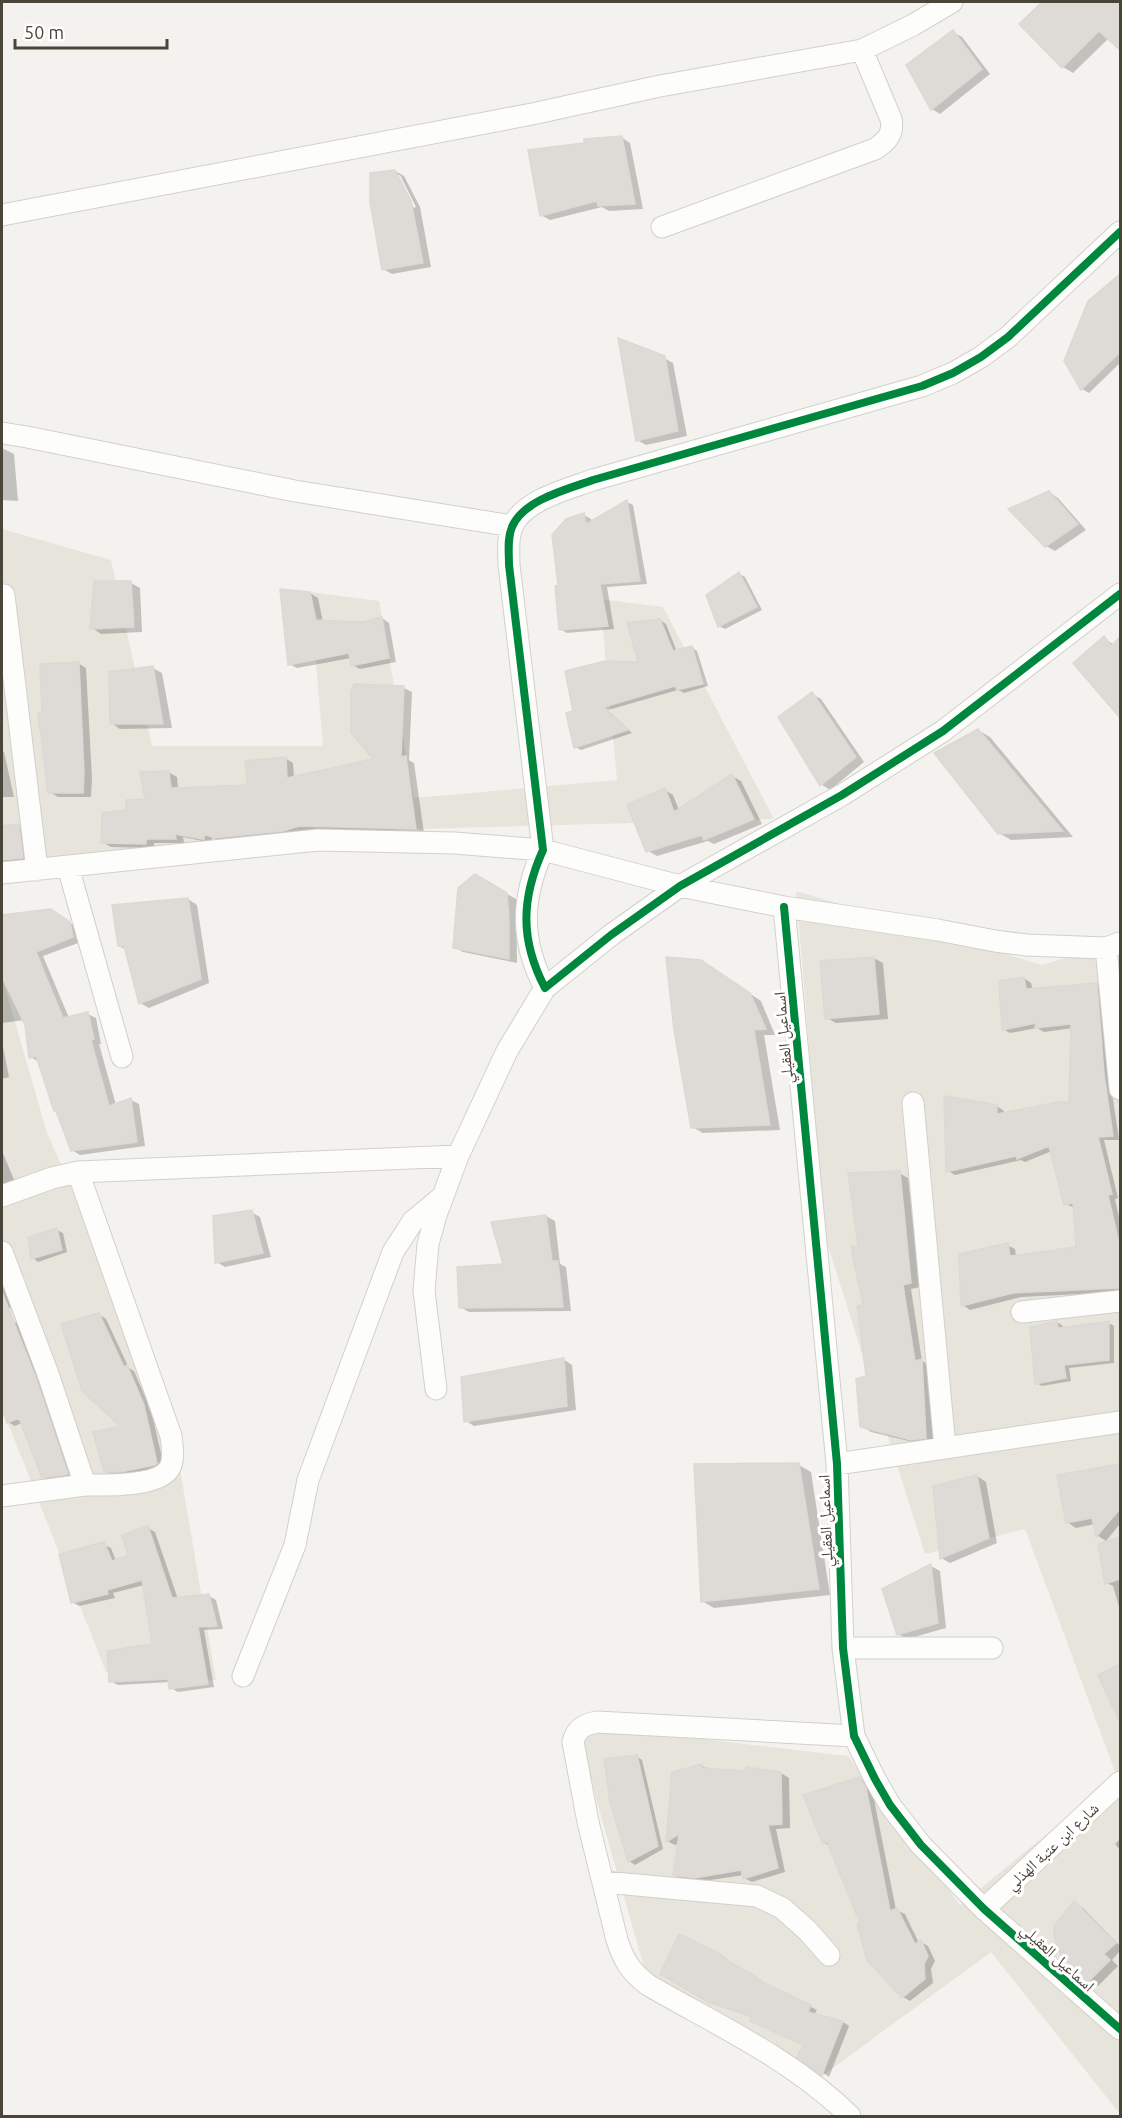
<svg xmlns="http://www.w3.org/2000/svg" width="1122" height="2118" viewBox="0 0 1122 2118" font-family="Ubuntu,'Noto Naskh Arabic',sans-serif">
	<rect width="100%" height="100%" fill="#f4f2ee"/>
	<!-- residential -->
	<path fill="#e7e4dc" d="M2,529L111,560L152,746H323L310,592L379,601L414,798L617,780L600,599L663,607L774,819L318,832L2,872Z
		M796,891L1042,965L1120,941V2114L991,1952L807,2087L649,1985L575,1724L848,1756L960,1905L1117,1777L1025,1529L925,1554L825,1236Z
		M2,977L47,1133L170,1411L216,1680L106,1672L2,1408Z"/>
	<!-- shadow -->
	<path fill="#0003" fill-rule="evenodd" d="M1044,2H1063L1068,6L1072,2H1120V48L1109,38L1073,73L1063,67L1021,24Z
		M953,32L962,37L990,74L940,114L932,109Z
		M621,137L630,143L643,209L609,211L602,207L550,220L541,215Z
		M395,171L404,176L420,207L431,267L392,274L383,269ZM396,175H400L416,207L414,208Z
		M1120,276V363L1089,393L1082,389L1089,302Z
		M664,358L673,363L687,436L646,445L637,440Z
		M2,448L14,454L18,501L2,500Z
		M1049,492L1058,498L1086,530L1055,551L1046,546Z
		M627,502L633,505L647,584L607,587L614,629L567,633L560,629V587L584,515L591,519V522Z
		M740,574L745,577L762,610L725,629L719,626Z
		M131,583L140,588L142,632L101,634L92,628Z
		M310,593L318,598L323,622L363,624L382,618L389,623L396,662L360,669L352,665L351,658L297,668L289,664Z
		M660,620L666,624L677,652L691,647L697,651L708,686L684,693L678,690L608,710L632,733L581,750L575,747L574,712L640,664Z
		M1104,638L1114,645L1120,639V716L1075,663Z
		M78,663L86,668L92,778L91,797H58L49,792L43,715Z
		M153,668L162,673L172,728L120,729L111,723Z
		M355,685L404,688L412,692L409,760L414,763L424,833L308,830L292,835L224,842L212,838V843L183,837L184,843H154V848L111,847L102,842L128,811L147,800L168,772L177,777L178,789L249,786L285,758L293,763L294,778L376,760Z
		M812,694L821,699L864,762L830,790L821,784Z
		M978,730L990,737L1073,837L1011,840L999,833Z
		M2,751L4,752L14,797H2Z
		M732,776L741,781L762,824L714,844L708,841L657,856L648,851L665,790L673,795L679,810Z
		M18,825L26,830L30,862L2,868V828Z
		M475,876L516,899L517,963L463,952L454,947Z
		M188,899L197,905L209,983L149,1008L140,1003L127,950L119,946Z
		M51,910L79,929L81,942L43,956L69,1018L88,1014L96,1018L101,1044H99L116,1105L131,1100L139,1104L145,1146L80,1155L72,1150L39,1062L31,1057L25,1020L2,1023V917Z
		M874,958L883,963L888,1019L836,1023L827,1018Z
		M712,968L761,1001L775,1035H764L780,1130L703,1133L692,1127Z
		M1024,978L1031,983L1033,990L1096,984L1104,989L1110,1079L1119,1140H1104L1118,1198L1115,1199L1120,1222V1292L1021,1297L970,1310L963,1305L1007,1245L1015,1249L1016,1256L1078,1248L1075,1208L1065,1204L1052,1151L1025,1162L1021,1160L955,1175L948,1171L997,1106L1004,1111V1115L1070,1103L1073,1028L1044,1032L1037,1028L1010,1033L1003,1029Z
		M2,1042L9,1077L2,1079Z
		M2,1151L15,1182L2,1189Z
		M899,1173L908,1178L920,1287L911,1289L922,1361L931,1366L935,1442L921,1444L871,1432L862,1426L868,1377L865,1307Z
		M251,1212L260,1217L271,1257L225,1267L217,1262Z
		M546,1216L555,1221L560,1264L566,1267L571,1311L469,1312L460,1307L505,1266Z
		M57,1230L63,1233L67,1252L38,1262L33,1258Z
		M2,1269L14,1306L2,1311Z
		M99,1314L106,1319L129,1368L134,1371L151,1410L164,1466L128,1475H113L105,1471L123,1427Z
		M14,1322L21,1325L74,1477L50,1481L43,1477L22,1423L15,1426L8,1422L2,1404V1330Z
		M1057,1322L1063,1326V1329L1109,1323L1114,1326V1363L1069,1368L1071,1381L1042,1386L1036,1383Z
		M563,1359L572,1365L576,1410L474,1426L466,1421Z
		M799,1465L811,1472L830,1595L714,1608L702,1601Z
		M1117,1466L1120,1468V1524L1106,1541L1098,1536L1095,1524L1076,1528L1067,1522Z
		M977,1476L986,1482L997,1543L950,1563L941,1558Z
		M148,1528L155,1532L178,1599L209,1596L216,1600L223,1629L204,1630L214,1687L178,1692L171,1688L170,1682L118,1685L110,1681L153,1645L144,1585L113,1593L115,1598L79,1606L72,1602L103,1544L111,1548L116,1561L130,1556Z
		M1120,1539V1610L1113,1586L1107,1583L1099,1545Z
		M931,1566L940,1571L946,1628L907,1639L898,1634L884,1590Z
		M1120,1665V1713L1117,1711L1100,1675Z
		M636,1756L642,1760L663,1849L635,1865L629,1861L612,1802Z
		M702,1766L710,1770L781,1773L789,1778L790,1828L776,1829L785,1872L752,1882L744,1878V1875L704,1881L682,1879L674,1875L679,1843L675,1845L667,1841Z
		M860,1779L867,1783L873,1794L896,1910L905,1914L919,1943L921,1942L928,1946L935,1961L931,1969L933,1983L910,2001L903,1997L862,1924L831,1847L824,1843Z
		M1120,1839V1850L1115,1844Z
		M1074,1903L1083,1908L1120,1946V1951L1112,1960L1118,1966L1098,1986L1089,1981Z
		M720,1955L727,1959L726,1961L767,1985L817,2010L814,2015L843,2022L849,2026L829,2077L799,2056L805,2045L754,2018L717,2005L662,1973Z"/>
	<!-- building -->
	<path fill="#dedbd6" stroke="#dcd9d4" stroke-width="1.5" d="M1042,2H1120V50L1099,31L1062,68L1019,24Z
		M953,30L982,69L931,110L906,65Z
		M622,136L635,204L598,206L597,201L540,216L528,150L584,143V139Z
		M395,170L411,201L423,263L382,270L370,202V173Z
		M1120,274V352L1081,390L1064,361L1088,301Z
		M618,338L665,356L678,431L636,441Z
		M1049,491L1078,524L1045,547L1008,509Z
		M627,500L640,581L600,584L608,626L559,630L555,586L558,585L552,535L566,519L584,513L586,524Z
		M739,572L757,607L718,627L706,595Z
		M94,581H131L134,627L90,629Z
		M280,589L310,592L316,620L363,622L382,617L389,658L351,666L349,653L288,665Z
		M660,619L673,651L692,646L703,684L677,690L675,686L604,707L628,730L574,748L566,713L573,711L565,671L605,661L638,662L627,623Z
		M1104,636L1111,646L1120,637V718L1073,663Z
		M79,662L84,773L83,793H48L38,713H42L40,664Z
		M153,666L163,724H110L109,672Z
		M354,684L404,686L401,757L406,756L416,829L299,826L283,831L214,838L204,834V839H202L175,834L176,839H146V844L101,843L102,813L126,810V800L145,799L140,772L169,771L171,788L248,785L245,761L286,757L287,778L373,759L351,733V692Z
		M812,692L856,757L820,786L778,717Z
		M978,729L1063,831L998,834L934,753Z
		M732,774L754,819L704,840L702,835L646,852L627,805L665,788L674,812Z
		M19,824L23,858L2,860V826Z
		M475,874L507,893L509,919V959L453,948L458,888Z
		M188,898L201,979L139,1004L124,946H118L112,905Z
		M51,909L70,922L73,937L36,952L63,1018L88,1012L94,1039L91,1040L109,1106L131,1098L137,1142L71,1151L56,1111H54L36,1056L29,1058L25,1025L2,977V915Z
		M666,957L701,960L750,993L766,1029L754,1030L770,1125L691,1128L674,1030Z
		M874,957L879,1014L825,1019L820,961Z
		M1024,977L1026,989L1097,983L1104,1074L1113,1136L1098,1137L1112,1194L1108,1195L1120,1247V1288L1013,1293L961,1306L959,1254L1008,1243L1010,1256L1076,1247L1073,1203L1064,1205L1049,1146L1017,1159L1016,1156L946,1172L944,1096L997,1105V1114L1058,1102H1069L1071,1024L1035,1028L1036,1023L1002,1030L999,981Z
		M900,1171L911,1283L903,1285L915,1361L922,1359L926,1438L911,1440L860,1427L856,1379L866,1376L857,1306L863,1305L851,1247L858,1246L848,1173Z
		M252,1210L263,1253L215,1263L213,1216Z
		M546,1215L552,1261H558L563,1307L459,1308L457,1267L503,1264L491,1222Z
		M57,1228L62,1250L31,1259L28,1237Z
		M2,1292L36,1378L68,1474L65,1475L42,1478L19,1418L7,1423L2,1408Z
		M99,1313L124,1367L127,1365L144,1405L157,1463L155,1465L120,1472H104L93,1432L120,1426L82,1391L61,1324Z
		M1057,1321L1058,1328L1109,1321V1360L1064,1365L1066,1378L1035,1384L1030,1327Z
		M564,1358L567,1406L464,1422L461,1377Z
		M799,1463L819,1589L701,1602L694,1464Z
		M1120,1464V1509L1096,1537L1092,1518L1066,1523L1057,1475Z
		M977,1475L989,1538L940,1559L933,1486Z
		M148,1526L172,1598L209,1594L217,1626L198,1627L208,1684L169,1689L168,1679L109,1682L107,1651L152,1644L142,1580L107,1590L108,1594L71,1603L59,1554L104,1542L112,1561L128,1555L122,1535Z
		M1120,1537V1579L1105,1584L1098,1544Z
		M931,1564L938,1623L897,1635L882,1589Z
		M1120,1664V1723L1098,1675Z
		M637,1755L658,1846L628,1862L610,1802L604,1759Z
		M702,1764V1768L746,1771V1767L781,1772L782,1824L768,1825L778,1868L743,1879L741,1870L695,1878L673,1875L679,1834L666,1842L672,1772Z
		M860,1777L866,1788L890,1911L897,1908L915,1944L921,1940L928,1956L924,1964L925,1979L902,1998L867,1960L857,1924L860,1923L827,1842L823,1844L803,1795Z
		M1074,1901L1116,1943L1104,1954L1110,1960L1088,1982L1061,1955L1054,1937V1926Z
		M679,1934L721,1954L720,1956L761,1980L760,1981L811,2005L808,2012L843,2021L822,2075L797,2057L803,2045L750,2021L753,2017L708,2002L660,1974Z"/>
	<g fill="none" stroke-linecap="round" stroke-linejoin="round">
		<!-- minor casing -->
		<g stroke="#d2d0cb" stroke-width="23">
			<path id="minor" d="M2,215L532,114L660,86L862,50L913,25L952,2
				M662,227L875,149C887,141 894,134 891,119L862,50
				M1120,232L1008,337L981,357L953,373L922,386L593,480C568,489 523,500 512,527C507,539 509,552 509,565L543,850C521,899 520,940 545,988L611,935L680,886L842,795L943,731L1120,594
				M2,433L27,437L295,491L512,526
				M4,595L37,870
				M68,867L122,1057
				M2,873L318,840L454,843L543,850L680,886L784,907L938,930L995,941L1026,945L1106,948L1120,943
				M784,907L837,1464L843,1648L854,1736L875,1779L890,1805L921,1845L984,1909L1120,2029
				M1106,948L1120,1089
				M913,1103L945,1448
				M2,1196L52,1178L78,1172L458,1156
				M2,1252L48,1374L85,1485C105,1485 157,1487 169,1469C175,1460 172,1446 171,1436L78,1172
				M1022,1312L1120,1301
				M436,1389L424,1291L428,1244L436,1215L458,1156L507,1051L545,988
				M837,1464L1120,1422
				M2,1496L85,1485
				M843,1648H992
				M243,1676L295,1545L308,1480L393,1252L413,1221L443,1196
				M604,1882L757,1896L782,1908L807,1930L829,1955
				M984,1909L1120,1782
				M850,2116C792,2059 717,2025 648,1985C630,1971 624,1961 617,1940L588,1822L573,1742C576,1729 584,1724 597,1722L854,1736"/>
		</g>
		<!-- minor -->
		<use href="#minor" stroke="#fdfdfc" stroke-width="21"/>
		<!-- cycleway casing -->
		<g stroke="#fff" stroke-width="11">
			<path id="cycleway" d="M1120,232L1008,337L981,357L953,373L922,386L593,480C568,489 523,500 512,527C507,539 509,552 509,565L543,850C521,899 520,940 545,988L611,935L680,886L842,795L943,731L1120,594
				M784,907L837,1464L843,1648L854,1736L875,1779L890,1805L921,1845L984,1909L1120,2029"/>
		</g>
		<!-- cycleway -->
		<use href="#cycleway" stroke="#00873e" stroke-width="8"/>
	</g>
	<g text-anchor="middle" dominant-baseline="central" stroke-width="6" stroke-linejoin="round" paint-order="stroke">
		<!-- street labels -->
		<g font-size="16" fill="#4b4439" stroke="#fff">
			<text transform="translate(783 1038) rotate(-95)">اسماعيل العقيلي</text>
			<text transform="translate(825 1521) rotate(-92)">اسماعيل العقيلي</text>
			<text transform="translate(1052 1846) rotate(-43)">شارع ابن عتبة الهذلي</text>
			<text transform="translate(1058 1957) rotate(42)">اسماعيل العقيلي</text>
		</g>
	</g>
	<!-- border -->
	<rect width="1122" height="2118" fill="none" stroke="#4b4439" stroke-width="6"/>
	<!-- scale -->
	<path d="M15 39v9h152v-9" fill="none" stroke="#4b4439" stroke-width="3"/>
	<text x="24" y="39" font-size="18" fill="#4b4439" stroke="#ffffff" stroke-width="4.5" paint-order="stroke">50 m</text>
</svg>
